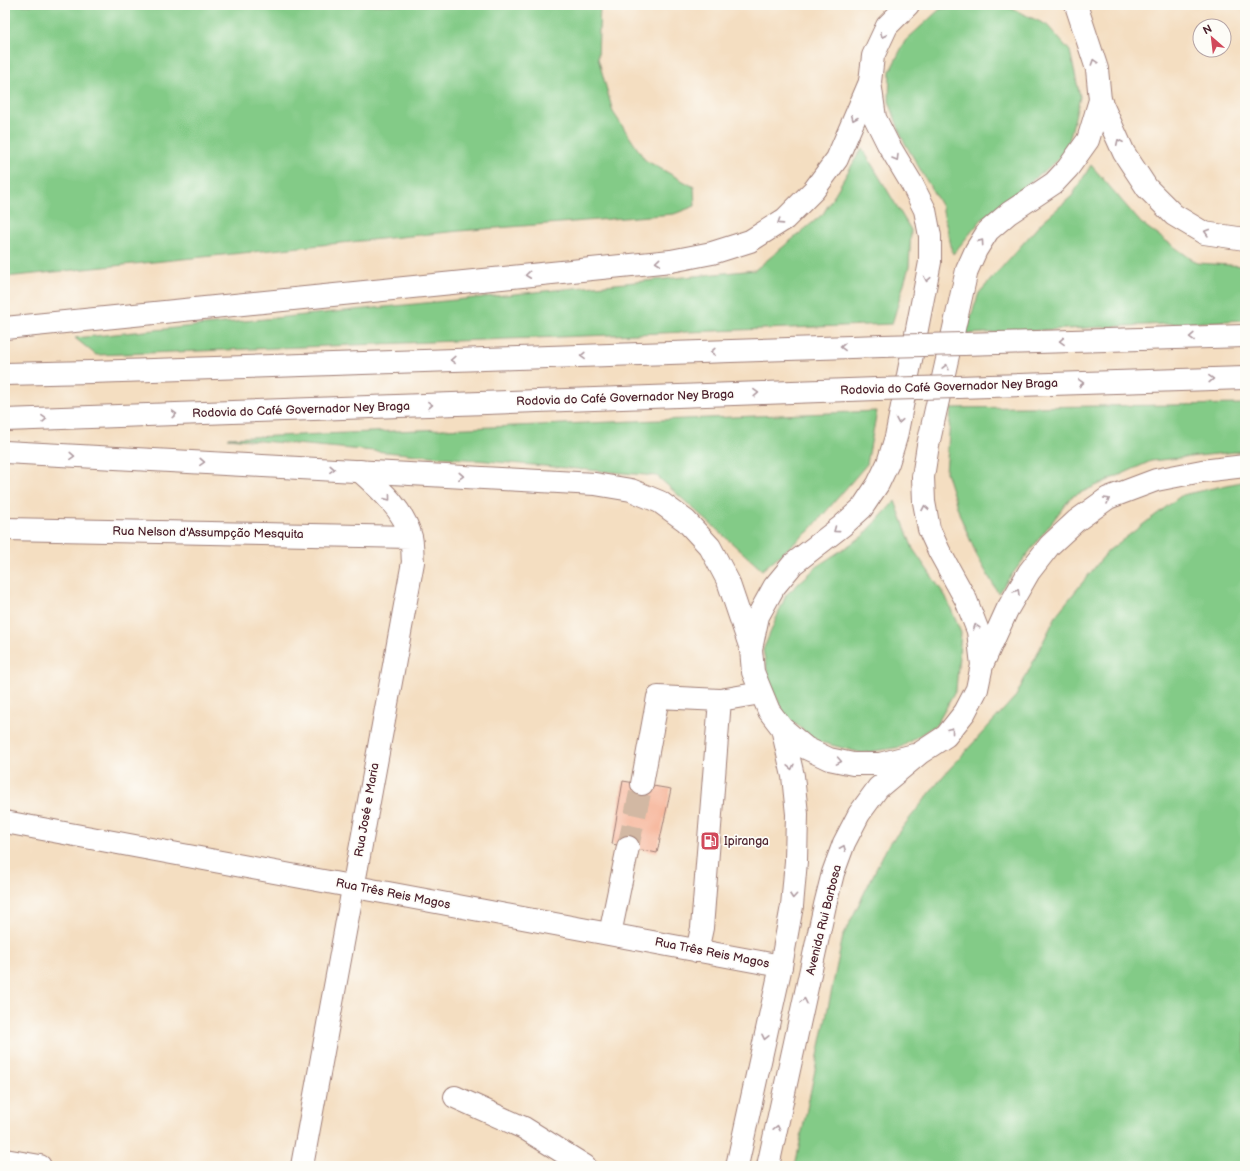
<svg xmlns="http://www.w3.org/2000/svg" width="1250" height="1171" viewBox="0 0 1250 1171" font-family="'Balsamiq Sans',sans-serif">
	<rect width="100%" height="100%" fill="#fdfcf7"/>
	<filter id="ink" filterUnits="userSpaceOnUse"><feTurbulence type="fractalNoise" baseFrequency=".025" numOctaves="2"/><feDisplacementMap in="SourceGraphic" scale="8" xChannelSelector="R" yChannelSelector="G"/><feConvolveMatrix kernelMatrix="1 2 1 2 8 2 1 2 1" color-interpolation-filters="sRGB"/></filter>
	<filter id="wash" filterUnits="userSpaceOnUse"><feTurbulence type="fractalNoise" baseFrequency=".012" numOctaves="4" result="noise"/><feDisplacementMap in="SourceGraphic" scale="16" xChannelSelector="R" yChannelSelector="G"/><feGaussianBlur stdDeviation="0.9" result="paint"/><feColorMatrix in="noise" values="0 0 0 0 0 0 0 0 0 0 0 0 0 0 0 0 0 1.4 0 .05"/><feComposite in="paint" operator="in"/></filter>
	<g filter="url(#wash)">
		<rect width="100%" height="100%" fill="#f4dec1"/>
		<!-- green -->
		<path fill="#83cb87" stroke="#667559" d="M5,5H600L598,58L613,112L645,160L694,187L695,206L674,214L459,231L5,277Z
			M975,5H1004L1047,25L1070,51L1080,97L1069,141L1057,161L982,219L953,254L942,207L902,138L889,101L890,71L905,41L940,9Z
			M862,148L911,230L909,267L892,324L96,355L75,338L755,270L823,214Z
			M1091,165L1141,223L1197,263L1245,266V320L965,334L979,293L1042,222L1072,196Z
			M1245,404V451L1151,461L1071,497L998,593L977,556L960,516L946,472L951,408Z
			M877,411L867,464L810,530L762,570L657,476L227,438Z
			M1245,481V1166H795L843,936L887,847L944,775L1016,696L1057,614L1108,551L1182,495Z
			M895,501L913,549L946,597L961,633L956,690L937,724L901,747L862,753L816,741L786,716L770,685L763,650L786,595L819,565L863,536Z"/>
		<g id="blocks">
			<!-- building -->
			<path fill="#f6ad90" d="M623,781L671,789L657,853L612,844Z"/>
		</g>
	</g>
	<g filter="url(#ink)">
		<use href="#blocks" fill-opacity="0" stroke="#9f7e76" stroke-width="1"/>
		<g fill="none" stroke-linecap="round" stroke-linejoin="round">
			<!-- minor-tunnel -->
			<path stroke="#d2b8a3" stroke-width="22" stroke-dasharray="22 11" stroke-linecap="butt" d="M628,847L642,784"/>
			<!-- minor casing -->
			<g stroke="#9f7e76" stroke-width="24">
				<path id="minor" d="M5,529L411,537
					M642,784L658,697L720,700
					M5,822L781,966
					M610,934L628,847
					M697,951L702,928L720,700L761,693
					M455,1097L524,1128L585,1166
					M5,1160L40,1166
					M302,1166L413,562C412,554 413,545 411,537C404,510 380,489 360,471"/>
			</g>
			<!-- major casing -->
			<g stroke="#9f7e76" stroke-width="24">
				<path id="major" d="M782,728L806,748L829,759L853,764H880L914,755
					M737,1166L781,966L792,906L796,861L797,814L793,776L782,728L769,711L753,672L751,649L758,616L774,587L793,564L842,526L862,508L878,484L888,463L896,437L930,262V236L925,210L912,184L888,144L875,118L870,82L873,56L887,26L908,5
					M768,1166L825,905L833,873L844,843L859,814L878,788L920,753L946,736L965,712L977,689L982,665L978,631L966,600L939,551L929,529L924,502L923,477L928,445L967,270L976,250L988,231L1009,213L1054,183L1068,168L1088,140L1100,100L1097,69L1076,5"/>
			</g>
			<!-- highway casing -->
			<g stroke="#9f7e76" stroke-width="24">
				<path id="highway" d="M1100,100L1124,153L1147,188L1174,215L1204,233L1245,239
					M5,328L671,261L712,253L750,241L785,219L814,190L837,159L870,82
					M963,344L1245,336
					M5,374L91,372L882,346
					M958,387L1245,378
					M5,420L877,389
					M5,452L595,484L631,490L660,502L686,521L710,547L728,581L751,649
					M982,665L1007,610L1029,572L1050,545L1076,521L1108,498L1156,480L1202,471L1245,466"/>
			</g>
			<!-- minor -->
			<use href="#minor" stroke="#fff" stroke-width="22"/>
			<!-- major -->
			<use href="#major" stroke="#fff" stroke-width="22"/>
			<!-- highway -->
			<use href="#highway" stroke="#fff" stroke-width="22"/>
			<!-- highway-bridge casing -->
			<g stroke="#9f7e76" stroke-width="24" stroke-linecap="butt">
				<path id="highway-bridge" d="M882,346L963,344
					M877,389L958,387"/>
			</g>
			<!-- highway-bridge -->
			<use href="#highway-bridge" stroke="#fff" stroke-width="22"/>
		</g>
		<!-- one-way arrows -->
		<defs><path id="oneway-chevron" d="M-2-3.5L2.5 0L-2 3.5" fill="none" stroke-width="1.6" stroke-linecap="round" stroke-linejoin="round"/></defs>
		<g stroke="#ae9aa0">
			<use href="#oneway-chevron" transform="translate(883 35) rotate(115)"/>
			<use href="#oneway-chevron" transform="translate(1094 62) rotate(-108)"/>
			<use href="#oneway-chevron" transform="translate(854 118) rotate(113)"/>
			<use href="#oneway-chevron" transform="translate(1119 142) rotate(-115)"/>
			<use href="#oneway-chevron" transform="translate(896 158) rotate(59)"/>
			<use href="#oneway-chevron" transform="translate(780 222) rotate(147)"/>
			<use href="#oneway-chevron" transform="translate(1207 232) rotate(-164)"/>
			<use href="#oneway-chevron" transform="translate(981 242) rotate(-55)"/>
			<use href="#oneway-chevron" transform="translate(658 262) rotate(174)"/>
			<use href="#oneway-chevron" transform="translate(528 275) rotate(174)"/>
			<use href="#oneway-chevron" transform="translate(927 279) rotate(101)"/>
			<use href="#oneway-chevron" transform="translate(1192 337) rotate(178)"/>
			<use href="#oneway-chevron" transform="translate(1062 341) rotate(178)"/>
			<use href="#oneway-chevron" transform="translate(843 347) rotate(178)"/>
			<use href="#oneway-chevron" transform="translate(713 352) rotate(178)"/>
			<use href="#oneway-chevron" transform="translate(583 356) rotate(178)"/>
			<use href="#oneway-chevron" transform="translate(453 360) rotate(178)"/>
			<use href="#oneway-chevron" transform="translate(946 367) rotate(-77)"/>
			<use href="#oneway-chevron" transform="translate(1211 379) rotate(-2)"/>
			<use href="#oneway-chevron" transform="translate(1081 383) rotate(-2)"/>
			<use href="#oneway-chevron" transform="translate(756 393) rotate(-2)"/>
			<use href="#oneway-chevron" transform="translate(430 405) rotate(-2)"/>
			<use href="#oneway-chevron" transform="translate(174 414) rotate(-2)"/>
			<use href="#oneway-chevron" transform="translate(44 419) rotate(-2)"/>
			<use href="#oneway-chevron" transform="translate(899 421) rotate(101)"/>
			<use href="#oneway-chevron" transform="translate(72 456) rotate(3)"/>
			<use href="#oneway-chevron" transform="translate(202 462) rotate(3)"/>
			<use href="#oneway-chevron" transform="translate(332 469) rotate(3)"/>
			<use href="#oneway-chevron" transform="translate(461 476) rotate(3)"/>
			<use href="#oneway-chevron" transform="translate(388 498) rotate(51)"/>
			<use href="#oneway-chevron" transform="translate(1107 500) rotate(-30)"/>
			<use href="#oneway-chevron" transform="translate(925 508) rotate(-101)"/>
			<use href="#oneway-chevron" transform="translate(836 530) rotate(143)"/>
			<use href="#oneway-chevron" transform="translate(1017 592) rotate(-60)"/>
			<use href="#oneway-chevron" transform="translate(976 627) rotate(-108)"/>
			<use href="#oneway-chevron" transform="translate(951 730) rotate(-52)"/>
			<use href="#oneway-chevron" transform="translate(839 761) rotate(10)"/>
			<use href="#oneway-chevron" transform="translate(791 767) rotate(77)"/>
			<use href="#oneway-chevron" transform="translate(843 848) rotate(-68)"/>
			<use href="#oneway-chevron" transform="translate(793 896) rotate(95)"/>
			<use href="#oneway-chevron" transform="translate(804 1001) rotate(-78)"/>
			<use href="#oneway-chevron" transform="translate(765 1037) rotate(102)"/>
			<use href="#oneway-chevron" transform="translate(777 1128) rotate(-78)"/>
		</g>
	</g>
	<!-- icons -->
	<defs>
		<g id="fuel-square" transform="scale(1)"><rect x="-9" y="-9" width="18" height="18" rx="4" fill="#d1495b" stroke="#fdfcf7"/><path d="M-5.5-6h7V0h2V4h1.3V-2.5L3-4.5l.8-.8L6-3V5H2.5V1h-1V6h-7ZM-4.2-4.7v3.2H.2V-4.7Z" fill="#fff"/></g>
	</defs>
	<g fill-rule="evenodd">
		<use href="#fuel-square" x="710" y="841"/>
	</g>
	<g text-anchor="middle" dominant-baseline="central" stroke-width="3.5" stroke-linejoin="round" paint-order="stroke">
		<!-- street labels -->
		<g font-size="12" fill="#4a1f2b" stroke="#fdfcf7">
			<text transform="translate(949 387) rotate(-2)">Rodovia do Café Governador Ney Braga</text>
			<text transform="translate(625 398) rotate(-2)">Rodovia do Café Governador Ney Braga</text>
			<text transform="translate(301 410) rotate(-2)">Rodovia do Café Governador Ney Braga</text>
			<text transform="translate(208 533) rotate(1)">Rua Nelson d'Assumpção Mesquita</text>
			<text transform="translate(367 810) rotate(-80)">Rua José e Maria</text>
			<text transform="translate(393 894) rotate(11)">Rua Três Reis Magos</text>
			<text transform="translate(824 920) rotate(-76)">Avenida Rui Barbosa</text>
			<text transform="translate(712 953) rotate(11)">Rua Três Reis Magos</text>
		</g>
		<!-- poi labels -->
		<g font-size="12" fill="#4a1f2b" stroke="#fdfcf7" text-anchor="start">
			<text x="724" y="841">Ipiranga</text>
		</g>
	</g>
	<!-- margin -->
	<rect width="1250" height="1171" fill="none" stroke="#fdfcf7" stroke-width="20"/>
	<!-- north arrow -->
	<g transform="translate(1212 38) rotate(332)"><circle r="19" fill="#fdfcf7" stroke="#b5a4a5"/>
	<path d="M0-3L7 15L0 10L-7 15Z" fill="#d1495b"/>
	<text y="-6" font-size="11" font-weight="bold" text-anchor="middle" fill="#4a1f2b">N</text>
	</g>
</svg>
